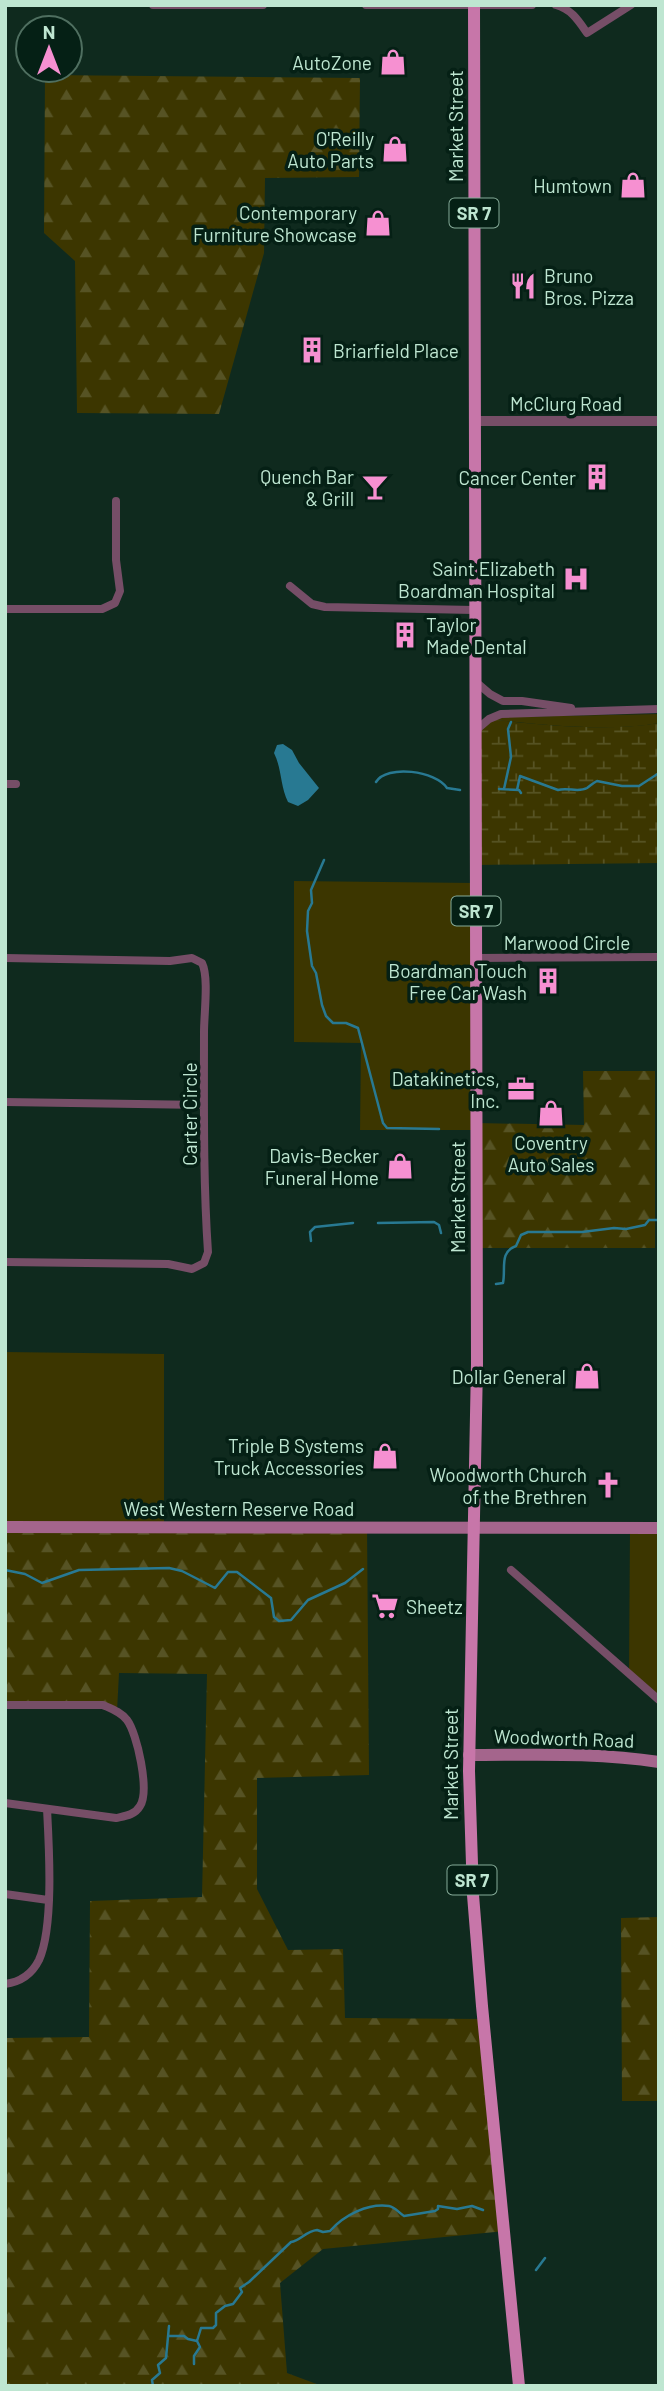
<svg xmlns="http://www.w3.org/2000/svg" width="664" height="2391" viewBox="0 0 664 2391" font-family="Barlow,sans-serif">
	<defs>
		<pattern id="forest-firs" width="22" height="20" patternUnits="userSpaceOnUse" patternTransform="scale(1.75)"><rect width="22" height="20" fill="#3c3600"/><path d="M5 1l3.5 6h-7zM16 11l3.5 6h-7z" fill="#565324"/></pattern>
		<pattern id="wetland-marsh" width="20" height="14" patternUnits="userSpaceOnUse" patternTransform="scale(1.75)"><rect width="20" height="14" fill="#3c3600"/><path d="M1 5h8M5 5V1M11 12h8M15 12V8" fill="none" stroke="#565324"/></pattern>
	</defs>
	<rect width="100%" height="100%" fill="#0f2a1e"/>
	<!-- grass -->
	<path fill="#3c3600" d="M659,714V723C613,732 543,725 496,720L503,717Z
		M294,881L475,883L476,1130H360L361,1043L294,1042Z
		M5,1352L164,1354V1527H5Z
		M630,1527L659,1528V1700L629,1672Z"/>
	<!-- forest -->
	<path fill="url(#forest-firs)" d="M45,75L360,78L359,177L265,178L264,253L219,414L77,413L75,261L44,233Z
		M583,1071H655V1248H477L476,1123L584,1125Z
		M367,1526L369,1775L257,1778V1889L288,1950L343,1949L345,2018L483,2019L505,2231L323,2249L280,2283L287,2373L322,2386H5V2038L89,2037L90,1901L202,1897L207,1674L119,1673L117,1711L103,1705H5V1527Z
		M659,1917V2101H622L621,1918Z"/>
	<!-- wetland -->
	<path fill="url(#wetland-marsh)" d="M489,719C540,725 608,732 659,723V863L475,865V731Z"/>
	<!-- water -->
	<path fill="#287992" d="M283,744L292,750L299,763L319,788L308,800L298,806L288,802C280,786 282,769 274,753L277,745Z"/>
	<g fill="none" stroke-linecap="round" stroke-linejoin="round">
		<!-- stream -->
		<path stroke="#287992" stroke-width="2.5" d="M376,782C387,764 436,771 447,788L460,790
			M499,789L519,790L521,793
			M504,789L511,757L508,729L511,722
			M517,790L520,776L558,790C568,787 578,793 587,788C590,786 593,783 597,781L622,786H639L659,773
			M324,860L311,890L312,903L308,911L307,931L312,966L316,973L322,1005L326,1016L333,1023H346L358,1028L383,1123L387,1128L439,1129
			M378,1223L434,1222L439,1225L441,1233
			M311,1241L310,1232L315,1227L353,1223
			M496,1284L503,1283C506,1268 499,1252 516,1246L521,1235L528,1232H582L614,1228L626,1229L645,1225L649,1220H659
			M5,1570L25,1574L42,1583L79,1570L169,1568L182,1571L215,1588L228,1572H237L271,1598L274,1617L279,1621L291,1620L308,1600L345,1583L363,1569
			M536,2270L545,2258
			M168,2336H184L188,2339L197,2341
			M194,2364V2356L200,2347L197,2341L201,2328H213L216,2325V2313L225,2306L233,2304L242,2292L240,2288L249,2282L291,2242C300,2241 306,2231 317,2230L323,2232L330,2231C344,2215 368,2203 389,2206C395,2207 399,2213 404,2216L435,2211L438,2209V2206L457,2209L472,2206L483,2210
			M153,2386L152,2380L160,2373L158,2365L166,2358L169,2326"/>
		<!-- minor -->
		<path stroke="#764e67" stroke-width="8" d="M153,5H263
			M366,5H467
			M478,5H532
			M556,5C571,9 578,20 587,33L631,5
			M290,586L312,604L325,607L474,610
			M5,609H102L115,603L120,591L116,560V501
			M476,682L490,694L503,701H522L571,708
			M475,731L489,719L501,714L659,709
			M5,784H16
			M5,958L170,961L192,958L202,963C209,977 204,1014 204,1032C204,1105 203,1179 208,1252L204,1263L192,1269L168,1264L5,1262
			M476,958L659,957
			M5,1102L204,1105
			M511,1570L659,1700
			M5,1705H103C112,1709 121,1712 127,1720C137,1733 150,1791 140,1806C135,1815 125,1816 116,1818L5,1803
			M5,1894L48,1900
			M5,1984C20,1982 32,1974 39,1960C54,1927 49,1846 47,1809"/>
		<!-- tertiary -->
		<path stroke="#764e67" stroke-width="10" d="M474,421H659"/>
		<!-- secondary -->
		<path stroke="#a4658c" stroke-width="12" d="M5,1527L659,1528
			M469,1755C532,1755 596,1752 659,1762"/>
		<!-- primary -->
		<path stroke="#c776a9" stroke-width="12" d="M474,5L477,1364L469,1771L473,1895L482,2006L519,2386"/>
	</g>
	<!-- icons -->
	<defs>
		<g id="shop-bare" transform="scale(2.1)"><path d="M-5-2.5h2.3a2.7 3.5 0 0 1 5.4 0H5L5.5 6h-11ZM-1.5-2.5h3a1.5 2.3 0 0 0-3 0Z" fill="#f690d1" stroke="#052015" stroke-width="2.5" paint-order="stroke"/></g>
		<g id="restaurant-bare" transform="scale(2.1)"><path d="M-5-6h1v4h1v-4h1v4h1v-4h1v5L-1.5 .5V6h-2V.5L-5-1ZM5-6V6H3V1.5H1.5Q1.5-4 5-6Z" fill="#f690d1" stroke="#052015" stroke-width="2.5" paint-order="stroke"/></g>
		<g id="building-bare" transform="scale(2.1)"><path d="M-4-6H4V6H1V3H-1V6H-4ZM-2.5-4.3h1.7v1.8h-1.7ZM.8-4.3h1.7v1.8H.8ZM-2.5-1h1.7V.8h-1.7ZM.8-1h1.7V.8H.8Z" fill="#f690d1" stroke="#052015" stroke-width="2.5" paint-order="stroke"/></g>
		<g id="bar-bare" transform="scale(2.1)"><path d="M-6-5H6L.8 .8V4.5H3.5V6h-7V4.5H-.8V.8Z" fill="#f690d1" stroke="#052015" stroke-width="2.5" paint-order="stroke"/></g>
		<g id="hospital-bare" transform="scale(2.1)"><path d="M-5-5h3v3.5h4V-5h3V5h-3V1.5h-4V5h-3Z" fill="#f690d1" stroke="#052015" stroke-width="2.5" paint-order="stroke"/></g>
		<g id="office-bare" transform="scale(2.1)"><path d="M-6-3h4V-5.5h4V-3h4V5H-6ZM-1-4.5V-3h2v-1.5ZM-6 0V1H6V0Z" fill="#f690d1" stroke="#052015" stroke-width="2.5" paint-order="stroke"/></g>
		<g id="church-bare" transform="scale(2.1)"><path d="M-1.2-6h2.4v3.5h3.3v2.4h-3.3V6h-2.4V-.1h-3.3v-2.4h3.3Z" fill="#f690d1" stroke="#052015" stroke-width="2.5" paint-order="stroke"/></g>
		<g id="supermarket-bare" transform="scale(2.1)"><path d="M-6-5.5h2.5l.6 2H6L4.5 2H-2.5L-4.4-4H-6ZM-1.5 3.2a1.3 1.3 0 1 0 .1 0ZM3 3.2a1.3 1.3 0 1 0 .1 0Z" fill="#f690d1" stroke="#052015" stroke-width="2.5" paint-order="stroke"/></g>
	</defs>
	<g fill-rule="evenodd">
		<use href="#shop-bare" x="393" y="62"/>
		<use href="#shop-bare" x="395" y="149"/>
		<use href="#shop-bare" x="633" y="185"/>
		<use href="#shop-bare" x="378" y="223"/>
		<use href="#restaurant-bare" x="523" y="286"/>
		<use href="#building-bare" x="312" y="350"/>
		<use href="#building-bare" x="597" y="477"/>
		<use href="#bar-bare" x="375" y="487"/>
		<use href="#hospital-bare" x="576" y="579"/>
		<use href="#building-bare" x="405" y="635"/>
		<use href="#building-bare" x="548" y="981"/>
		<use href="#office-bare" x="521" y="1089"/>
		<use href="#shop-bare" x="551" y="1113"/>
		<use href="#shop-bare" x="400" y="1166"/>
		<use href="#shop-bare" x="587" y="1376"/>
		<use href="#shop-bare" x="385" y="1456"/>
		<use href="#church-bare" x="608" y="1485"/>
		<use href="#supermarket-bare" x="385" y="1606"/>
	</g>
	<g text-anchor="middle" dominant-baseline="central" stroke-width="7" stroke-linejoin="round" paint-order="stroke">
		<!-- shield labels -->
		<g fill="#052015" stroke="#86ab99" stroke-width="2">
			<rect x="449.5" y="198.5" width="49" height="29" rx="5"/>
			<rect x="451.5" y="896.5" width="49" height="29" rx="5"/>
			<rect x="447.5" y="1865.5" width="49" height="29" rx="5"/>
		</g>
		<g font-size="18" font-weight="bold" fill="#bee6d1">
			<text x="474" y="213">SR 7</text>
			<text x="476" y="911">SR 7</text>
			<text x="472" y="1880">SR 7</text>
		</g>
		<!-- poi labels -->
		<g font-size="19" fill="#bee6d1" stroke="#052015" text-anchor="end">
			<text x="372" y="62">AutoZone</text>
			<text x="374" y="138">O'Reilly<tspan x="374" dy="22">Auto Parts</tspan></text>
			<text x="612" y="185">Humtown</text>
			<text x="357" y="212">Contemporary<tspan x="357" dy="22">Furniture Showcase</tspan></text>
			<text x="544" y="275" text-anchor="start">Bruno<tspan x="544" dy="22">Bros. Pizza</tspan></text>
			<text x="333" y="350" text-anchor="start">Briarfield Place</text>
			<text x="354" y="476">Quench Bar<tspan x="354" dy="22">&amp; Grill</tspan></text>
			<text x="576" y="477">Cancer Center</text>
			<text x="555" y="568">Saint Elizabeth<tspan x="555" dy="22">Boardman Hospital</tspan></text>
			<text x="426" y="624" text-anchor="start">Taylor<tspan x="426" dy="22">Made Dental</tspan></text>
			<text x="527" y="970">Boardman Touch<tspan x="527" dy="22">Free Car Wash</tspan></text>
			<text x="500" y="1078">Datakinetics,<tspan x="500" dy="22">Inc.</tspan></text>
			<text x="551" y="1142" text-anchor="middle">Coventry<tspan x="551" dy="22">Auto Sales</tspan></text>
			<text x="379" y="1155">Davis-Becker<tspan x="379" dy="22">Funeral Home</tspan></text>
			<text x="566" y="1376">Dollar General</text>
			<text x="364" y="1445">Triple B Systems<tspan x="364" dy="22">Truck Accessories</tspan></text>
			<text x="587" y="1474">Woodworth Church<tspan x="587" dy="22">of the Brethren</tspan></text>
			<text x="406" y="1606" text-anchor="start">Sheetz</text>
		</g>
		<!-- street labels -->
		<g font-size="19" fill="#bee6d1" stroke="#052015">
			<text transform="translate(455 126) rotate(-90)">Market Street</text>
			<text x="566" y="403">McClurg Road</text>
			<text x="567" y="942">Marwood Circle</text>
			<text transform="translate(189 1114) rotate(-90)">Carter Circle</text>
			<text transform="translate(457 1197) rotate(-90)">Market Street</text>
			<text x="239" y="1508">West Western Reserve Road</text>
			<text transform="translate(564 1738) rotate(2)">Woodworth Road</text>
			<text transform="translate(450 1764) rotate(-90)">Market Street</text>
		</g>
	</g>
	<!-- border -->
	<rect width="664" height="2391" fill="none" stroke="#bee6d1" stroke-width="14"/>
	<!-- north arrow -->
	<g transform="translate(49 49)"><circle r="33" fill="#052015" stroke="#4f6f60" stroke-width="2"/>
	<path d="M0-5L12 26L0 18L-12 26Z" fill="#f690d1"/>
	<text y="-10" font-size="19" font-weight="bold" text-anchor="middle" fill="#bee6d1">N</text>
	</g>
</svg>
